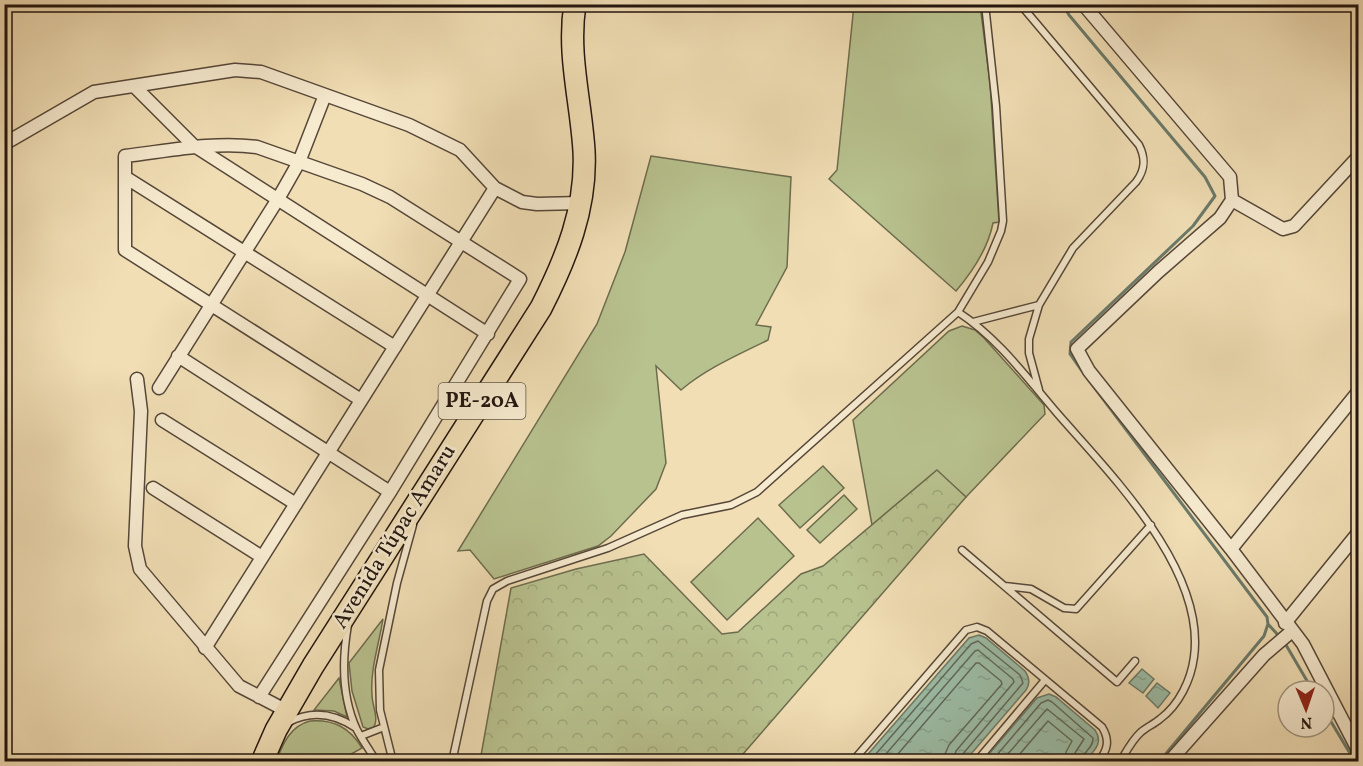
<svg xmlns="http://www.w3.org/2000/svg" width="1363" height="766" viewBox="0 0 1363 766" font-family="Vollkorn,serif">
	<defs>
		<pattern id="forest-crowns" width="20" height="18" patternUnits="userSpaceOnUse" patternTransform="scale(1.5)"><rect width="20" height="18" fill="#b8c28f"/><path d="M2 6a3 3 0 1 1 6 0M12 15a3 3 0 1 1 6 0" fill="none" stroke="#9ea67a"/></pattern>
		<pattern id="water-ripples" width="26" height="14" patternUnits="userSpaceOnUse" patternTransform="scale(1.5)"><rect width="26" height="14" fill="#9cbda7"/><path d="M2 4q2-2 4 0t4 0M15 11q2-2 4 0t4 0" fill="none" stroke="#86a28f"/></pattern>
	</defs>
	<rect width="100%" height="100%" fill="#f1deb5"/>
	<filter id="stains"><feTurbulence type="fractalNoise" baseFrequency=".00333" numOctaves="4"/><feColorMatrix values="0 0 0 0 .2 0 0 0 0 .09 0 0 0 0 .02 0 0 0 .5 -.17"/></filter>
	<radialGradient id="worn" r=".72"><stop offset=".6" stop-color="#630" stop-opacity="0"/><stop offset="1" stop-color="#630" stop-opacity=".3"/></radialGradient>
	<!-- grass -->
	<path fill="#b8c28f" stroke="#6d6c4e" stroke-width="1.5" d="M854,5H980L990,83L999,222L993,223C988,249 973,271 956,291L829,179L837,170Z
		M651,156L791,177L787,267L756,325L771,327L768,340C738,355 707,368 681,390L656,366L666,463L656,489L611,536L598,546L494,579L470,550L458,551L597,324L625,252Z
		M962,326L975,330L984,338L1044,405L1045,414L966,497L936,471L872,525L853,420L949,331Z
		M823,466L844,488L800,528L779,505Z
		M844,495L857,509L820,543L807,530Z
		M758,518L794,556L727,620L691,582Z
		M383,619C379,644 370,670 372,695C372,705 379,718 374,727L368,729L363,727L352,691L349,663Z
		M339,678L347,717L334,711L314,710Z
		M310,721C334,719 350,728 362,748L339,761H276C283,744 290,726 310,721Z"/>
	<!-- forest -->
	<path fill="url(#forest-crowns)" stroke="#6d6c4e" stroke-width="1.5" d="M937,470L966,497L737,761H480L511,588L576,569L644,554L722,634L738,632L801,574L823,566Z"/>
	<!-- water -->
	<path fill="url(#water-ripples)" stroke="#6b7a6a" stroke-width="1.5" d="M979,635L986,638L1025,671C1029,677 1031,683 1026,690L965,761H862L969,638Z
		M1142,669L1154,679L1143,693L1129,683Z
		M1157,683L1170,693L1158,708L1146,696Z
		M1049,694L1056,697L1095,730C1104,743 1094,751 1085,761H983L1037,698Z"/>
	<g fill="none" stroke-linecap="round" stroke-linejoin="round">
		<!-- shore -->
		<path stroke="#5f695a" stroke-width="1.5" d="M869,762L971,644L978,641L1020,675L1023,683L962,755L961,762
			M879,762L975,651L978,650L1013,679L1014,682L956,751L953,762
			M891,762L976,663H979L1001,681L1002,684L949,745L945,754L944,762
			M991,762L1041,703L1048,700L1052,702L1093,738C1094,748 1082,752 1081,762
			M1001,762L1047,709L1084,739L1075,753L1074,762
			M1013,762L1048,721L1072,741L1066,752L1065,762"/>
		<!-- stream -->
		<path stroke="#6b7a6a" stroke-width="3" d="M1063,4L1069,15L1205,177L1215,196L1193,226L1071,342L1070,354L1084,374
			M1088,379L1267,617L1268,624L1264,636L1159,762
			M1268,624L1278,635
			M1286,645L1313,691
			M1324,710L1354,760"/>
		<!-- service casing -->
		<g stroke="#564738" stroke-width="9">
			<path id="service" d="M1020,4L1139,145C1146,159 1145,170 1136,182L1073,248L1039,305L1029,339V353L1039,390
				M958,312C998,338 1027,378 1057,413C1110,474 1206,569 1194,657C1191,680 1179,705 1160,719C1154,724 1147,727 1141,732C1132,740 1126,752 1120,762
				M973,322L1039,305
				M962,550L1117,682L1135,661
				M1005,586L1031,589L1064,608L1076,609L1151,525
				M348,625C342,659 342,698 357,730C363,741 370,751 377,762
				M289,722C312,710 335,714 356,728
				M361,736L384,727
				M393,762L380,710L379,670L397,583L413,525
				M452,762L487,601L493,589L507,581L608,548L682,515L731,505L757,492L958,312L988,262L1001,231L1003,221L996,106L985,4
				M852,762L966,630L977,627L987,631L1102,727C1110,740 1108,750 1098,762
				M976,762L1045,680"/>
		</g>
		<!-- minor casing -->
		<g stroke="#564738" stroke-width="15">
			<path id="minor" d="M1083,4L1230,177L1232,200L1220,218L1158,272L1077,349L1089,371L1231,549L1303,644L1358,750
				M135,87L193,145L488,334
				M4,144L94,92L235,70L261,72L409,125L460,150L495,188L522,202L537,204L581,203
				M125,177L395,347
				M1232,200L1283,229L1294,226L1358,157
				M178,356L390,492
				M137,379L141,411L135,546L140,569L239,686L287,711
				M159,388L278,199L299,162L325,95
				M162,420L296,504
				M153,488L262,557
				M1231,549L1358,392
				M1285,623L1358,533
				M205,648L495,188
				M259,697L390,492L520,279L390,197L362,184L257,147C214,141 168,151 125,156V250L361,400
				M1169,762L1264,655L1292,631
				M1358,762V761"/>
		</g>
		<!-- trunk casing -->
		<g stroke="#22150e" stroke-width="24">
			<path id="trunk" d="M262,762L276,730L313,666L541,308C566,259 587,208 584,151C581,101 567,54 575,4"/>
		</g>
		<!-- service -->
		<use href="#service" stroke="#f6eacf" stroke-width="6"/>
		<!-- minor -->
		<use href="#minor" stroke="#f6eacf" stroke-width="12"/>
		<!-- trunk -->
		<use href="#trunk" stroke="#f1deb5" stroke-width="21"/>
	</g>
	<g text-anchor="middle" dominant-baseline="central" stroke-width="5" stroke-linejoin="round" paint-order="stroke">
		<!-- shield labels -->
		<rect fill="#f6eacf" stroke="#625548" stroke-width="1.5" x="438.5" y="383" width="87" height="36" rx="4.5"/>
		<g font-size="21" font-weight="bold" fill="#22150e">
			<text x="482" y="401">PE-20A</text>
		</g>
		<!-- street labels -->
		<g font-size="22" fill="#22150e" stroke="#f6eacf">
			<text transform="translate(395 537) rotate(-58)">Avenida Túpac Amaru</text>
		</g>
	</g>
	<!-- margin -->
	<rect width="1363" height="766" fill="none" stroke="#f1deb5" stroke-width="24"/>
	<rect x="6" y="6" width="1351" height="754" fill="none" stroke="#22150e" stroke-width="3"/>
	<rect x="12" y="12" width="1339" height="742" fill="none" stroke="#22150e" stroke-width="1.5"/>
	<!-- north arrow -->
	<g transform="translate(1306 709) rotate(178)"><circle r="28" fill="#f6eacf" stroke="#a19582" stroke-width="1.5"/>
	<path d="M0-4.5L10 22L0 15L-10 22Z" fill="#8f2418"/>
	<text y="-9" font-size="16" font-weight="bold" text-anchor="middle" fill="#22150e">N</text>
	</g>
	<rect width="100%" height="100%" filter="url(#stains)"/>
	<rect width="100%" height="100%" fill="url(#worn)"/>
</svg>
